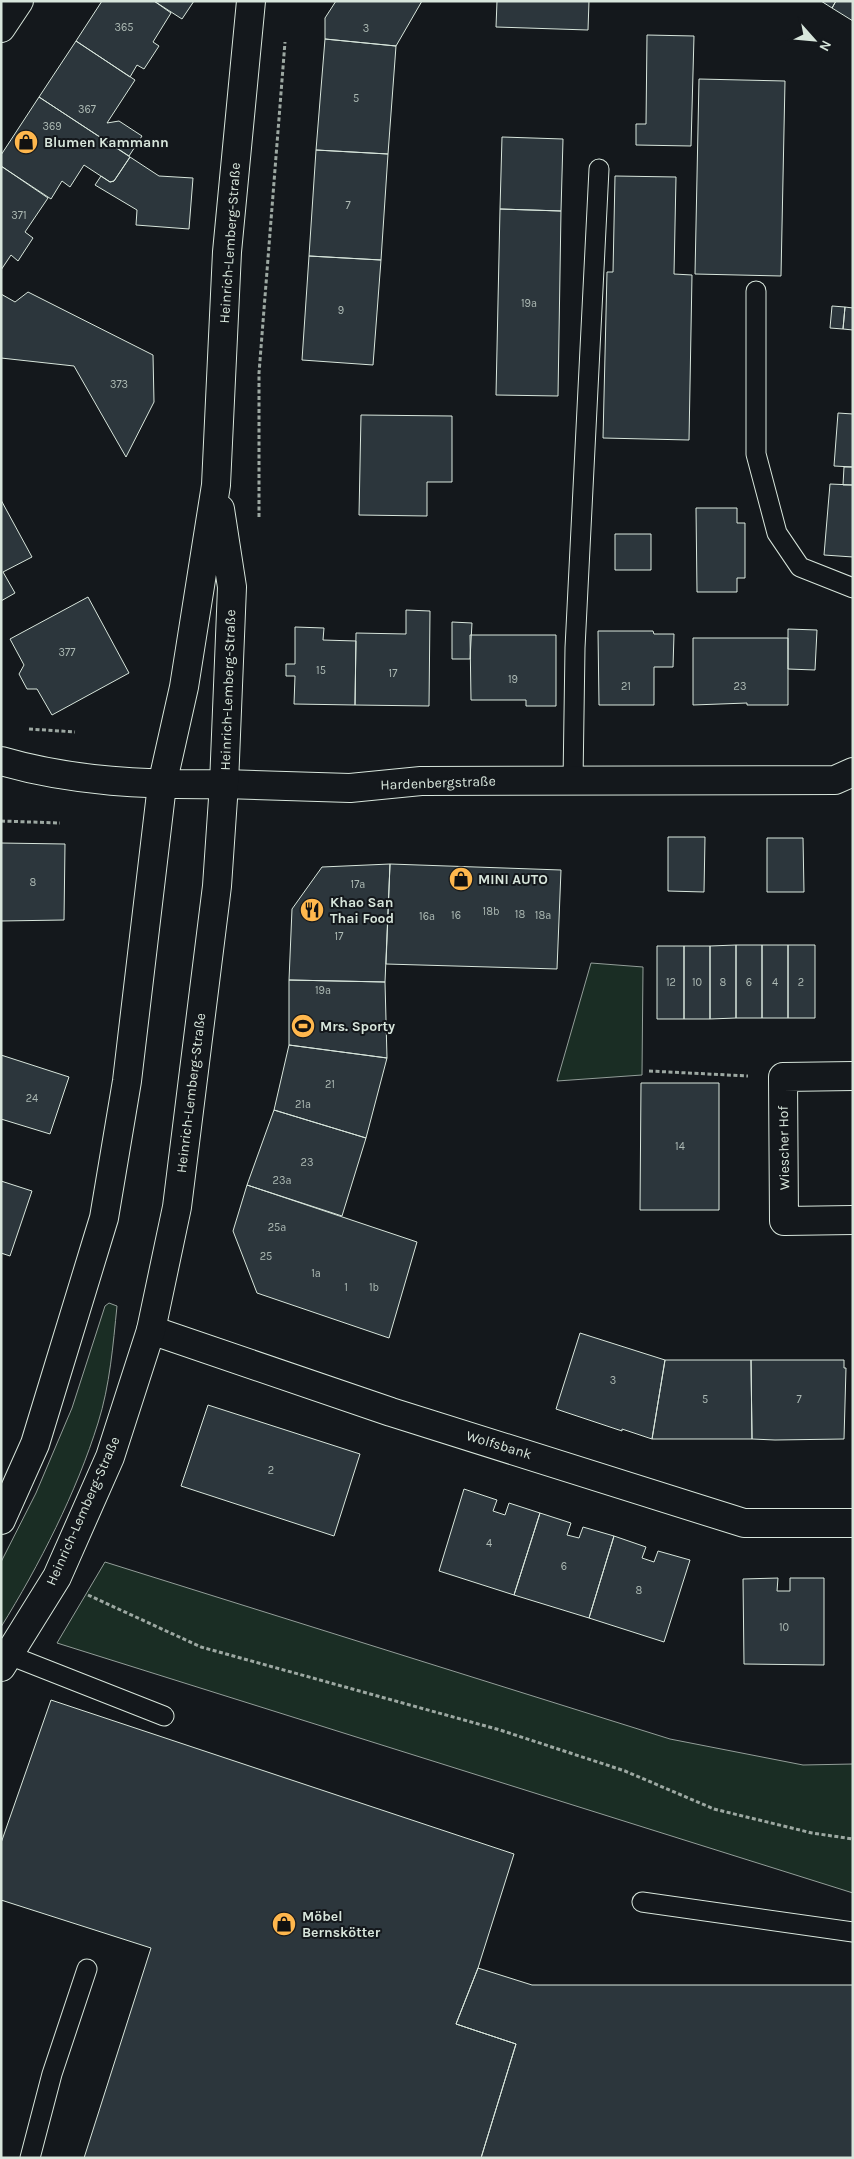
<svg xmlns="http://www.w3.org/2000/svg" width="854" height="2159" viewBox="0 0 854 2159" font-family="Karla,sans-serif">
	<rect width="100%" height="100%" fill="#14181c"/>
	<!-- green -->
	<path fill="#1a2d24" stroke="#939e99" d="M591,963L643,967L642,1075L557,1081Z
		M109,1303L117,1306C113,1345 110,1385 98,1423C77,1491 39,1566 1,1627V1562L36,1493L72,1408L105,1306Z
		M105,1562L670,1739L803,1765L853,1764V1893L57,1643Z"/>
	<!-- building -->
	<path fill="#2c363c" stroke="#d8e6dc" d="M102,1H154L171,13L153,42L159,46L144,69L137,65L130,77L76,41Z
		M154,1H194L182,19Z
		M336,1H422L396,46L325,39V18Z
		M497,1H589L588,30L496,27Z
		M821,1H836L832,8Z
		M836,1H853V21L832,8Z
		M647,35L694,36L691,146L636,145V124H646Z
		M325,39L396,46L388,154L316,150Z
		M76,41L135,80L107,123L119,121L142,136L129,156L39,97Z
		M699,79L785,81L781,276L695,274Z
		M39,97L130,157L114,181L110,182L84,165L70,187L62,181L51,199L1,166V155Z
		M502,137L563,139L561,211L500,209Z
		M316,150L388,154L381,260L309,256Z
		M130,157L159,176L193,178L189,229L136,225L137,210L95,185L101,176L110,182L114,181Z
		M1,166L48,198L25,232L33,238L18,261L11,255L1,270Z
		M615,176L676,177L674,274L692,275L689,440L603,438L607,272H613Z
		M500,209L561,211L558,396L496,395Z
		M309,256L381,260L373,365L302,360Z
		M28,292L153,355L154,402L126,457L74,366L1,358V294L15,302Z
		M832,306L845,307L843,329L830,328Z
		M845,307L853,308V330L843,329Z
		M838,413L853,414V467L834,466Z
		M361,415L452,416V482H427V516L359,515Z
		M844,467H853V485H843Z
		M830,484L853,485V557L824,555Z
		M1,500L32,557L3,572L15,593L1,601Z
		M696,508H737V523H745V578H737V592H697Z
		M615,534H651V570H615Z
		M88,597L129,673L52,715L37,689H27L19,674L24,665L10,639Z
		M406,610L430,611L429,706L355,705L356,633L406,634Z
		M452,622L472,623L470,659H452Z
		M295,627L324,628L323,640L356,641L355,705L294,704L295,676H286V664H295Z
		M788,629L817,630L815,670L788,669Z
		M598,631H653L654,634H674L673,667H654V705H599Z
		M470,635H556V706H526V700H471Z
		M693,638H788V705H747V703L693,705Z
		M668,837H705L704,892L668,891Z
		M767,838H803L804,892H767Z
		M1,843L65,844L64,920L1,921Z
		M390,864L561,870L557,969L386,964Z
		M390,864L385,982L289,980L292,909L322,867Z
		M736,945H762V1018H736Z
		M736,945V1018L710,1019V946Z
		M762,945H788V1018H762Z
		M788,945H815V1018H788Z
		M657,946H684V1019H657Z
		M684,946H710V1019H684Z
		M289,980L385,982L387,1058L289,1045Z
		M289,1045L387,1058L366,1138L274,1110Z
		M1,1055L69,1077L50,1134L1,1119Z
		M641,1083H719V1210H640Z
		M274,1110L366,1138L342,1216L247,1185Z
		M1,1181L32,1191L10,1256L1,1253Z
		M247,1185L417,1242L389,1338L257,1293L233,1231Z
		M580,1333L665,1360L652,1439L622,1429V1431L556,1409Z
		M665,1360H751L752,1439H652Z
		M751,1360H844V1368H846L844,1439L775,1440L752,1439Z
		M208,1405L360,1454L334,1536L181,1486Z
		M464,1489L497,1500L493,1511L505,1515L509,1503L540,1513L514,1595L439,1571Z
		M540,1513L571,1523L567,1535L579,1538L583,1527L614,1536L589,1618L514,1595Z
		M614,1536L646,1547L642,1558L654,1562L658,1551L690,1560L664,1642L589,1618Z
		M778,1578L777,1591H790V1578H824V1665L744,1664L743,1579Z
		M51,1700L514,1854L478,1968L456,2024L516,2044L481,2158H84L151,1948L1,1900V1843Z
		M478,1968L532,1985H853V2158H481L516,2044L456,2024Z"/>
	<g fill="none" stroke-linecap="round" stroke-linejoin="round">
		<!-- service casing -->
		<g stroke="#d8e6dc" stroke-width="21">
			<path id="service" d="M756,291V454L777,533L800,567L853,588
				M573,781L575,648L599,169
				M9,1655L164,1716
				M642,1902L853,1932
				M30,2158L52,2074L87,1969"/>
		</g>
		<!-- minor casing -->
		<g stroke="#d8e6dc" stroke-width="30">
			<path id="minor" d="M1,28L19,1
				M224,784L350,788L421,781L835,780L853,772
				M853,1076L783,1077L784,1221L853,1220
				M151,1330L391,1412L744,1523H853"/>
		</g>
		<!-- tertiary casing -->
		<g stroke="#d8e6dc" stroke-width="30">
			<path id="tertiary" d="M1,761C73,782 149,785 224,784
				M1,1520L35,1444L104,1218L127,1081L162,785L184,687L216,485L227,252L251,1
				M1,1667L57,1577L110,1457L151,1330L177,1207L217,886L224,784L232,587L220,509"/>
		</g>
		<!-- path -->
		<path stroke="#9da8a2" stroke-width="3" stroke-dasharray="4 2.5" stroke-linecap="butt" d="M259,517V373L285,42
			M29,729L75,732
			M1,821L60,823
			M649,1071L748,1076
			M88,1595L201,1647L500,1730L625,1771L714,1809L812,1833L853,1839"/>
		<!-- service -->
		<use href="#service" stroke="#14181c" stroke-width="19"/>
		<!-- minor -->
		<use href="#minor" stroke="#14181c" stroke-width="28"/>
		<!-- tertiary -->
		<use href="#tertiary" stroke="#14181c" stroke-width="28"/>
	</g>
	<!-- icons -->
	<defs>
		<g id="shop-disc" transform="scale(1.25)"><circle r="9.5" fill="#ffb74d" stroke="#14181c"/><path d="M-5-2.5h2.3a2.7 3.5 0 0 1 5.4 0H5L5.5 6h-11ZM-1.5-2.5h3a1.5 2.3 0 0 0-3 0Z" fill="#111"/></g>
		<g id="restaurant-disc" transform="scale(1.25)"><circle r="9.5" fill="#ffb74d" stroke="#14181c"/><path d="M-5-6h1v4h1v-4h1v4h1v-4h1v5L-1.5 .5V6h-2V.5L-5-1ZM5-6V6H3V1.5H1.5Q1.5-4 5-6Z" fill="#111"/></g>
		<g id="stadium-disc" transform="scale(1.25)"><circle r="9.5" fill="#ffb74d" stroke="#14181c"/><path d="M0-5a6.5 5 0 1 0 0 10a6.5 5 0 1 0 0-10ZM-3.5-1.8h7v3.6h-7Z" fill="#111"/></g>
	</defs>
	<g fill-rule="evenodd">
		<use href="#shop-disc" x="26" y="142"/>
		<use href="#shop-disc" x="461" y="879"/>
		<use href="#restaurant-disc" x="312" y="910"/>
		<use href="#stadium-disc" x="303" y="1026"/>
		<use href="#shop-disc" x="284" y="1924"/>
	</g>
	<g text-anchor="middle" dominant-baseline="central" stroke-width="4" stroke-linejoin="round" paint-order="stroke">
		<!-- number labels -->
		<g font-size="11" fill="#adbab4">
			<text x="124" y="27">365</text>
			<text x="366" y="28">3</text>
			<text x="356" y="98">5</text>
			<text x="87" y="109">367</text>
			<text x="52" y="126">369</text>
			<text x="348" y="205">7</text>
			<text x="19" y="215">371</text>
			<text x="529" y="303">19a</text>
			<text x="341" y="310">9</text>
			<text x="119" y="384">373</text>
			<text x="67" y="652">377</text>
			<text x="321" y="670">15</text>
			<text x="393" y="673">17</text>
			<text x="513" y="679">19</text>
			<text x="626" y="686">21</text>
			<text x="740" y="686">23</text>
			<text x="33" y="882">8</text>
			<text x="358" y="884">17a</text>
			<text x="491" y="911">18b</text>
			<text x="520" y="914">18</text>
			<text x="456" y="915">16</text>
			<text x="543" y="915">18a</text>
			<text x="427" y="916">16a</text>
			<text x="339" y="936">17</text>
			<text x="671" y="982">12</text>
			<text x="697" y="982">10</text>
			<text x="723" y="982">8</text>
			<text x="749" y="982">6</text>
			<text x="775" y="982">4</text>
			<text x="801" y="982">2</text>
			<text x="323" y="990">19a</text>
			<text x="330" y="1084">21</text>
			<text x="32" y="1098">24</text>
			<text x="303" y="1104">21a</text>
			<text x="680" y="1146">14</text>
			<text x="307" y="1162">23</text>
			<text x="282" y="1180">23a</text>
			<text x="277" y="1227">25a</text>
			<text x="266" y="1256">25</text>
			<text x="316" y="1273">1a</text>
			<text x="346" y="1287">1</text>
			<text x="374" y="1287">1b</text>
			<text x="613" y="1380">3</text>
			<text x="705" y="1399">5</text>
			<text x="799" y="1399">7</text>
			<text x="271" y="1470">2</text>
			<text x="489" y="1543">4</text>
			<text x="564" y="1566">6</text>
			<text x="639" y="1590">8</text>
			<text x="784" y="1627">10</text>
		</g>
		<!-- poi labels -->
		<g font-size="14" font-weight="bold" fill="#d8e6dc" stroke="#14181c" text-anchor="start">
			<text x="44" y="142">Blumen Kammann</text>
			<text x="478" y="879">MINI AUTO</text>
			<text x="330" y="902">Khao San<tspan x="330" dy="16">Thai Food</tspan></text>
			<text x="320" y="1026">Mrs. Sporty</text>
			<text x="302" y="1916">Möbel<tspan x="302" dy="16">Bernskötter</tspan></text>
		</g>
		<!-- street labels -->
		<g font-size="14" fill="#d8e6dc" stroke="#14181c">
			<text transform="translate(230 243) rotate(-86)">Heinrich-Lemberg-Straße</text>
			<text transform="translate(228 690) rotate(-88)">Heinrich-Lemberg-Straße</text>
			<text transform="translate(438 783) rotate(-2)">Hardenbergstraße</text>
			<text transform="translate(191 1093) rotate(-83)">Heinrich-Lemberg-Straße</text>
			<text transform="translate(784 1148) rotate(-91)">Wiescher Hof</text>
			<text transform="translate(499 1445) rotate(17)">Wolfsbank</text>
			<text transform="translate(83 1511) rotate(-66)">Heinrich-Lemberg-Straße</text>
		</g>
	</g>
	<!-- border -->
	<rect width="854" height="2159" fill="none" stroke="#d8e6dc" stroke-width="5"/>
	<!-- north arrow -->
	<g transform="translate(814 40) rotate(117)" stroke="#14181c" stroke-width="4" paint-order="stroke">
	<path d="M0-4L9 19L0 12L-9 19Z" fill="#d8e6dc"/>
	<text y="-8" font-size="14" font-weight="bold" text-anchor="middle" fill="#d8e6dc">N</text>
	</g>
</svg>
